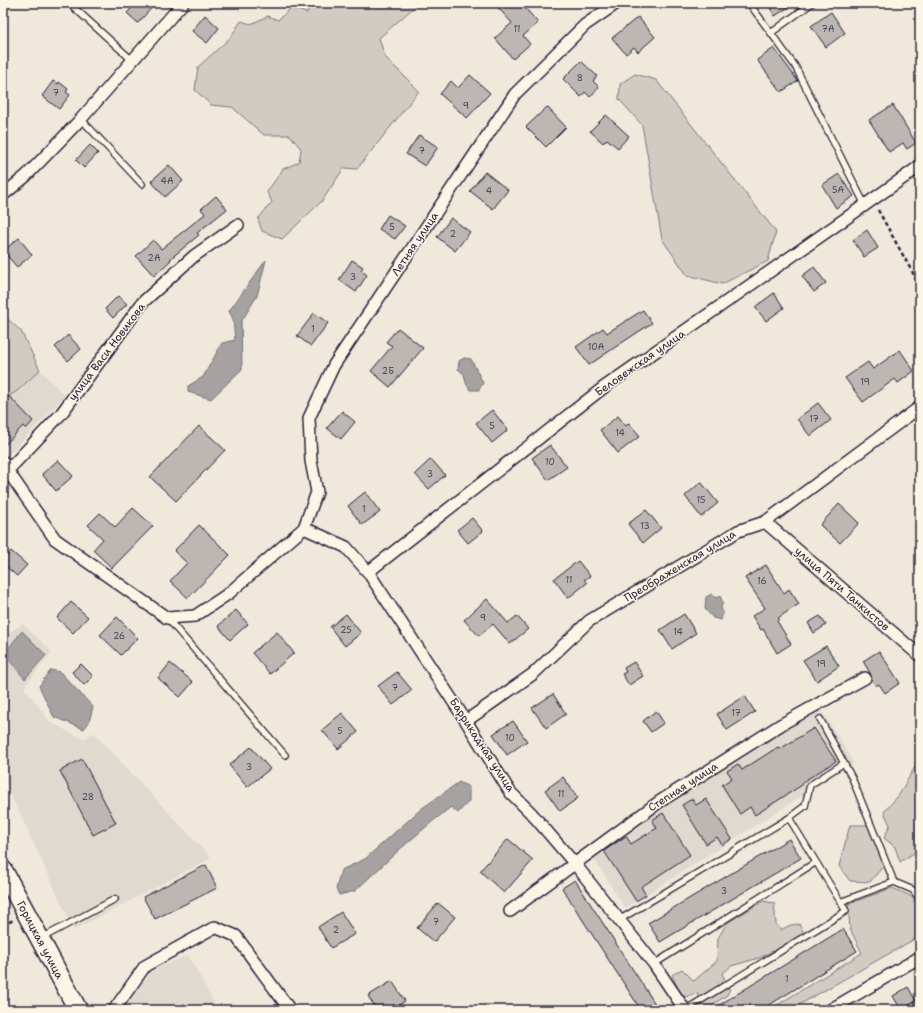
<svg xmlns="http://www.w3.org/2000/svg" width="923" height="1013" viewBox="0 0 923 1013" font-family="'Shantell Sans',sans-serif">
	<rect width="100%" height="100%" fill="#efe8db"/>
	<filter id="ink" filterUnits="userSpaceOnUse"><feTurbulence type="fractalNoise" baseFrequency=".025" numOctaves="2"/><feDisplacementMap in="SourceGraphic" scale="8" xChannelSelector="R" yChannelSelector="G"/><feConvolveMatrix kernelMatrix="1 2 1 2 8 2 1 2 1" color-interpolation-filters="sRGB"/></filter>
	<g filter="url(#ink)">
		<!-- built -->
		<path fill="#e0d9cf" d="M40,370L65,396L3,461V400L17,391Z
			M23,624L52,652L24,687L50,722L83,739L94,733L211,858L74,930L3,778V636Z
			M820,708L854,763L625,908L590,853Z
			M188,955L218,1010H120L152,971Z"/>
		<!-- green -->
		<path fill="#d1cbc3" stroke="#7a767f" d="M310,3H419L379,38L385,57L419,91L357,169L344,168L322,201L282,239L262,231L258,219L272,202L267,192L283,169L299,162L301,149L290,135H264L232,107L211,105L195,90L198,67L230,38L241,21L251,24L268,16L278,20L291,8L307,13Z
			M635,74L656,80L776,232L768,261L722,284L687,275L662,239L642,125L619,99L620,84Z
			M3,315L21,331L40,370L17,391L3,400Z
			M917,763L920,764V849L900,862L895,847L884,838L890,825L884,812L899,795Z
			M850,825H869L885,864L870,882L850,881L839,866Z
			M892,888L911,896L920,910V936L790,1010H769L862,953L850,929L848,904Z
			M763,901L774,903L776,924L780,930L791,925L799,924L803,931L800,938L759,958L731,966L722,974L730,989L727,995L711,1006L714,1010H694L703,1005L697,993L685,997L680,993L672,975L682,969L694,981L717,961L718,938L727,923Z"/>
		<!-- water -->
		<path fill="#a6a2a2" stroke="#716f79" d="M266,260L257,296L241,322L242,369L211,399L188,392V386L203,377L222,343L235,340L233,319L229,311Z
			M464,358L471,359L483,383L479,390H470L466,383L464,374L458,369L459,361Z
			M712,594L716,598L720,596L723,603L721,607L723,614L721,620L713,618L705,609L706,597Z
			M22,631L46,655L25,679L4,654Z
			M51,670L60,672L93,707L89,722L84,729L54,717L39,686Z
			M459,782L469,787V801L458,813L451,807L433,821L399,850L355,891L339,895L336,889L341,870L365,859L421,809Z"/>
		<!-- building -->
		<path fill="#bcb7b3" stroke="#22223b" d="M125,3H156L138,23L127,13L131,9Z
			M494,3H521L538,23L523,36L530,44L513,59L495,38L512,23Z
			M767,3H795L775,16Z
			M831,12L845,33L826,47L811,26Z
			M205,15L219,28L207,43L192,31Z
			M638,17L655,37L638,52L634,47L626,54L612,38Z
			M774,48L798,81L781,92L757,60Z
			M581,61L597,76L593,81L599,87L590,97L585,92L581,97L563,79Z
			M470,75L490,93L467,118L440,94L451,81L458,88Z
			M53,81L58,84L59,82L68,89L66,92L70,95L59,109L42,96Z
			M893,105L916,143L907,149L903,143L889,152L869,120Z
			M547,107L566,127L546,147L526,127Z
			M606,115L629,136L618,148L607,139L603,143L590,131Z
			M419,135L438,147L425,166L406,154Z
			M90,145L98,153L84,168L76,160Z
			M169,165L183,181L165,197L151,181Z
			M485,172L508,190L493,209L470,191Z
			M839,174L854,196L836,208L822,185Z
			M216,196L227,209L197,233L199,235L170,259L171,260L154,276L136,256L153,240L161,249L205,214L201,209Z
			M388,215L405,226L395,239L379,229Z
			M451,218L470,232L455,251L437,237Z
			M867,230L878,248L864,257L853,240Z
			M19,238L32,255L17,267L3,251Z
			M352,260L363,267L361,270L367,275L356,292L339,280Z
			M814,267L826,283L814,292L802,276Z
			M774,293L784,308L766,321L755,307Z
			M118,296L127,304L113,318L105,309Z
			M643,310L652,323L620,344L589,365L576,347L603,328L607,333Z
			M314,313L328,323L311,346L297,336Z
			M398,328L423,348L390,387L371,371L392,346L386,342Z
			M68,335L81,349L68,361L55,347Z
			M900,350L914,371L898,383L895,379L863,402L845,378L868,362L873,369Z
			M9,396L33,421L26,429L23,426L3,447V401Z
			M818,403L831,420L810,436L797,419Z
			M492,410L508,430L492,443L476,423Z
			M342,411L355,422L341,439L327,428Z
			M618,416L626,426L629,423L640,436L618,453L600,430Z
			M199,426L225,450L176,501L150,477Z
			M550,445L567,467L548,480L532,458Z
			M431,459L445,475L429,489L415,474Z
			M58,460L73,476L56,491L42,474Z
			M701,482L718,503L701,517L685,496Z
			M365,492L380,512L362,525L348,506Z
			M839,504L859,523L840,543L820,525Z
			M133,508L153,526L112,568L93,550L103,539L88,525L100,513L115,527Z
			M646,510L661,528L643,543L628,524Z
			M472,518L483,531L468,543L457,530Z
			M199,525L230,555L188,598L170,581L187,563L174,551Z
			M11,551L27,565L17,576L3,564V560Z
			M578,561L590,576L584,580L587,583L568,598L554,579Z
			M766,565L784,593L789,589L799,604L778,618L779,619L777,621L791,644L777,653L763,629L761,630L752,616L765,608L745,578Z
			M487,599L508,623L517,616L528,629L510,644L493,624L479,636L464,620Z
			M71,602L88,617L73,633L57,618Z
			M236,610L248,624L230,640L218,626Z
			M346,614L361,633L345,646L330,627Z
			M684,614L696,633L672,649L660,630Z
			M820,616L826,625L814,633L808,623Z
			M117,617L138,638L121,655L100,635Z
			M277,632L294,653L270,674L252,653Z
			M826,646L839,666L817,681L803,660Z
			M879,651L900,683L885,693L879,684L876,686L872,680L870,673L863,661Z
			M634,662L643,676L629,685L622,674L626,672L624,668Z
			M170,663L193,682L180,697L158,678Z
			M81,664L93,676L84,685L72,672Z
			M397,672L412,690L393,705L378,686Z
			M553,694L566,714L546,728L532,708Z
			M745,696L755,712L727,730L717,714Z
			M656,711L664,723L651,732L643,721Z
			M342,713L358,732L338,749L322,730Z
			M513,721L527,741L507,755L493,734Z
			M814,728L836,761L801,783L802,785L755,815L750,807L740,814L722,785L732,778L727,771L738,764L742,770L778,747L780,749Z
			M251,747L270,769L247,787L229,765Z
			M82,759L116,823L93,835L60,771Z
			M563,777L578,798L560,811L545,790Z
			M692,799L696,805L706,799L732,839L722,845L717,837L706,844L682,805Z
			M663,813L690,855L641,887L646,895L636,901L604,851L626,836L631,844L657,828L652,820Z
			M508,839L533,860L504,893L480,871Z
			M789,839L801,858L660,942L648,923Z
			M206,865L217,888L155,919L143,897Z
			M575,880L659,1010H641L562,888Z
			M438,903L455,917L434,942L417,928Z
			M341,912L355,934L331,948L318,927Z
			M843,929L857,951L761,1010H711Z
			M392,981L405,1001L391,1010H377L368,996Z
			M908,987L916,1001L901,1010L893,996Z"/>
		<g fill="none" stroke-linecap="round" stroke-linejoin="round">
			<!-- lane casing -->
			<g stroke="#22223b" stroke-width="8">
				<path id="lane" d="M69,3L132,60
					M749,3L795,66L865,205
					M771,33L812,3
					M81,119L142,184
					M3,458L12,466
					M167,618L285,755
					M820,719L852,778L894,882
					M789,818L816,862
					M840,902L894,882L913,890L920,900
					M619,920L789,818L805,806L810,785L844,763
					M42,938L115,899
					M654,964L816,862L846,911L685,1010"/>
			</g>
			<!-- street casing -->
			<g stroke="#22223b" stroke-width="14">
				<path id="street" d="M3,195L26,176L81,119L183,3
					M7,470L55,539L167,618L195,616L228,594L304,528
					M3,472L12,466L61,414L143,302L194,256L238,225
					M765,522L920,656
					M304,528L317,492L311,461L309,418L334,365L515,94L585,25L617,3
					M304,528L346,547L368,572L466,721L510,792L532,814L575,864L654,964L685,1010
					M368,572L603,388L865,205L920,166
					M466,721L533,674L589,621L738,531L765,522L920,407
					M510,911L659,802L782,724L865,678
					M114,1010L145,966L215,927L236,936L290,1010
					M830,1010L920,957"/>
			</g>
			<!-- primary casing -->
			<g stroke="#22223b" stroke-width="21">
				<path id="primary" d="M3,870L78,1010"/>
			</g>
			<!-- path -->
			<path stroke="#22223b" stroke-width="2.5" stroke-dasharray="4 3" stroke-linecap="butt" d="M878,210L920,286
				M3,926L13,920"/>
			<!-- lane -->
			<use href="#lane" stroke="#fcf5e5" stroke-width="5.5"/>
			<!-- street -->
			<use href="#street" stroke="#fcf5e5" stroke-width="11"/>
			<!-- primary -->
			<use href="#primary" stroke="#fcf5e5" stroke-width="18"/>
		</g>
	</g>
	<g text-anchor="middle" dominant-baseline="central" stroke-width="3" stroke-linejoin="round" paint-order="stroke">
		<!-- number labels -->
		<g font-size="9" fill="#484759">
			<text x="517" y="29">11</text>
			<text x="828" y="29">7А</text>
			<text x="580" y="78">8</text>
			<text x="56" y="93">7</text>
			<text x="466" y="106">9</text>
			<text x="422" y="151">7</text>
			<text x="167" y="181">4А</text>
			<text x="838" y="190">5А</text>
			<text x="489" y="191">4</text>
			<text x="392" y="227">5</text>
			<text x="453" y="234">2</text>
			<text x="154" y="258">2А</text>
			<text x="353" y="277">3</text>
			<text x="313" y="329">1</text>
			<text x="596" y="347">10А</text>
			<text x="388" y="371">2Б</text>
			<text x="865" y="382">19</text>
			<text x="814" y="419">17</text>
			<text x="492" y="426">5</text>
			<text x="620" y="433">14</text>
			<text x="550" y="462">10</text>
			<text x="430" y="474">3</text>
			<text x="701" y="500">15</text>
			<text x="364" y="509">1</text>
			<text x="645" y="526">13</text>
			<text x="569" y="580">11</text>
			<text x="762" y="581">16</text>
			<text x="483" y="618">9</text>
			<text x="346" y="630">25</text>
			<text x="678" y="632">14</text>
			<text x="119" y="636">26</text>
			<text x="821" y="664">19</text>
			<text x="395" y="688">7</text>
			<text x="736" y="713">17</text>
			<text x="340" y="731">5</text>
			<text x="510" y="738">10</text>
			<text x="249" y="767">3</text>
			<text x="561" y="794">11</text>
			<text x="88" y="797">28</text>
			<text x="724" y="891">3</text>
			<text x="436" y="922">7</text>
			<text x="336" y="930">2</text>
			<text x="787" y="979">1</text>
		</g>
		<!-- street labels -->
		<g font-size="11" fill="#22223b" stroke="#fcf5e5">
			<text transform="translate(415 244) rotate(-56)">Летняя улица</text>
			<text transform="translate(107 352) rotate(-53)">улица Васи Новикова</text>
			<text transform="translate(640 363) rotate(-35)">Беловежская улица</text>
			<text transform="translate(680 566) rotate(-31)">Преображенская улица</text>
			<text transform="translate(842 589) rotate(41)">улица Пяти Танкистов</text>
			<text transform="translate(482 745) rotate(57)">Баррикадная улица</text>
			<text transform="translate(683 787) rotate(-33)">Степная улица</text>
			<text transform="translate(40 940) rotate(62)">Горицкая улица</text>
		</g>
	</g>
	<!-- margin -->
	<rect width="923" height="1013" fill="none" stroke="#fcf5e5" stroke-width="16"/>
	<rect x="8" y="8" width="907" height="997" fill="none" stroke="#22223b" stroke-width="1.5" filter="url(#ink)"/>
</svg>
